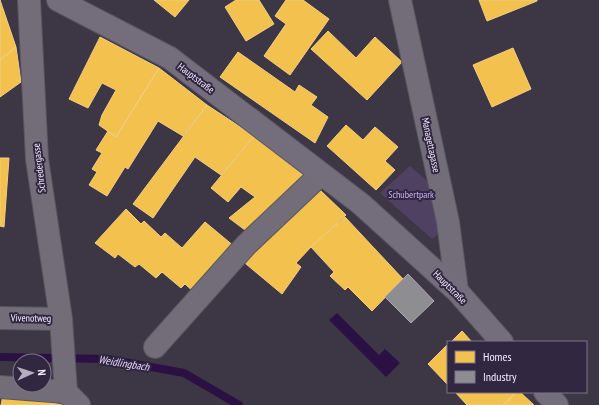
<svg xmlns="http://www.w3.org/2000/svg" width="599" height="405" viewBox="0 0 599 405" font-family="'PT Sans Narrow',sans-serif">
	<rect width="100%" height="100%" fill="#3d3745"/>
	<!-- green -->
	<path fill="#4f4162" d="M410,166L432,185L442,231L432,239L380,193Z"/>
	<!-- water -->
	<path fill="#2b1044" d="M337,313L379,355L385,349L400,363L386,377L329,320Z"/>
	<!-- homes -->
	<path fill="#f2c14e" stroke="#f3ce83" d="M0,0L16,47L0,60Z
		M154,0H189L175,17Z
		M236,0H259L274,24L246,41L225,7Z
		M286,0H303L329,19L290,75L264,56L286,24L275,16Z
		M479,0H537V1L487,21Z
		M328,31L356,58L375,37L402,62L367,100L311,49Z
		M100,37L159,68L116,137L99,125L102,115L116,90L102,83L88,108L69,99Z
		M16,47L21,82L0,97V60Z
		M513,48L531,89L492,107L473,65Z
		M238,52L295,92L299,85L317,97L311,105L328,117L315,143L220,77Z
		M159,68L207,105L183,136L158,121L128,169L125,167L107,196L89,185L97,172L92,169L102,153L96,150L108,131L116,137Z
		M207,105L254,136L221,175L195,157L153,218L133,204Z
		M346,125L363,140L375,127L398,147L385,161L395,170L376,190L327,146Z
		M254,136L306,177L249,233L229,218L255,197L241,187L228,202L211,188Z
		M0,158H9L4,227L0,226Z
		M319,189L346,215L311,247L296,263L301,267L282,294L240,259Z
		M126,209L141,224L144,221L161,237L165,233L182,248L205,222L235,247L195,293L185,284L181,288L162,272L156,278L139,264L135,267L118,254L115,258L95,243Z
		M345,217L403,279L372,311L348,287L345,290L330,276L334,272L311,247Z
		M462,331L472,342H451Z
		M448,344V385L428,364Z
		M455,392H517L503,405H467Z
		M517,392H520L534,405H503Z
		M3,395L64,405H1Z"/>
	<!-- industry -->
	<path fill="#8d8d92" stroke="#acaab3" d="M408,274L434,301L411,323L385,297Z"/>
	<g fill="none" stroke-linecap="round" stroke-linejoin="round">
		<!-- stream -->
		<path stroke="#2b1044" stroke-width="8" d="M0,357L107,359L184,373L239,405"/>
		<!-- minor casing -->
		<g stroke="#5a5562" stroke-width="24">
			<path id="minor" d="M29,0L37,159L61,319L66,392
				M400,0L448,222L457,291
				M0,318L61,319
				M155,347L246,245L321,174
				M0,387L66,392L79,405"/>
		</g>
		<!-- major casing -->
		<g stroke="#5a5562" stroke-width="24">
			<path id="major" d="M58,0L170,58L361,204L457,291L502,342
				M545,392L557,405"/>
		</g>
		<!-- minor -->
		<use href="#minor" stroke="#726d79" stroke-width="22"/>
		<!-- major -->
		<use href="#major" stroke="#746e7c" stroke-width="22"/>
	</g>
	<g text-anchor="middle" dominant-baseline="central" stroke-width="4" stroke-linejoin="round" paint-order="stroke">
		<!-- street labels -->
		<g font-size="10" fill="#f4eeff" stroke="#312740">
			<text transform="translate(196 78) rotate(37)">Hauptstraße</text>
			<text transform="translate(431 145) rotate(78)">Managettagasse</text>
			<text transform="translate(39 168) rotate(-97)">Schredergasse</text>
			<text transform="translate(450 287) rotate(45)">Hauptstraße</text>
			<text transform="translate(31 318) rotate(1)">Vivenotweg</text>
		</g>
		<!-- park labels -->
		<g font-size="10" fill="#cdb0f8" stroke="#312740">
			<text x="411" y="194">Schubertpark</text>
		</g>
		<!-- water labels -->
		<g font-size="11" font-style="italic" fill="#e3d6fa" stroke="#312740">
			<text transform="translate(124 363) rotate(9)">Weidlingbach</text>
		</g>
	</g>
	<!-- legend -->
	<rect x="447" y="341" width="140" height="52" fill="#312740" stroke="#7f778c"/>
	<rect x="455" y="351" width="20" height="12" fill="#f2c14e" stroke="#7f778c"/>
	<text x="483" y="361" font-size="12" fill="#f4eeff">Homes</text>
	<rect x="455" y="371" width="20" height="12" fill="#8d8d92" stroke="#7f778c"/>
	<text x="483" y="381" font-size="12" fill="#f4eeff">Industry</text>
	<!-- north arrow -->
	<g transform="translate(32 373) rotate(87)"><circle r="19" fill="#312740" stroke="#7f778c"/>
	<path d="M0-3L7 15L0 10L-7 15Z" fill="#b4aebe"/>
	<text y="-6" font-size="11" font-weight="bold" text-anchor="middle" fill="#f4eeff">N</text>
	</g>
</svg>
